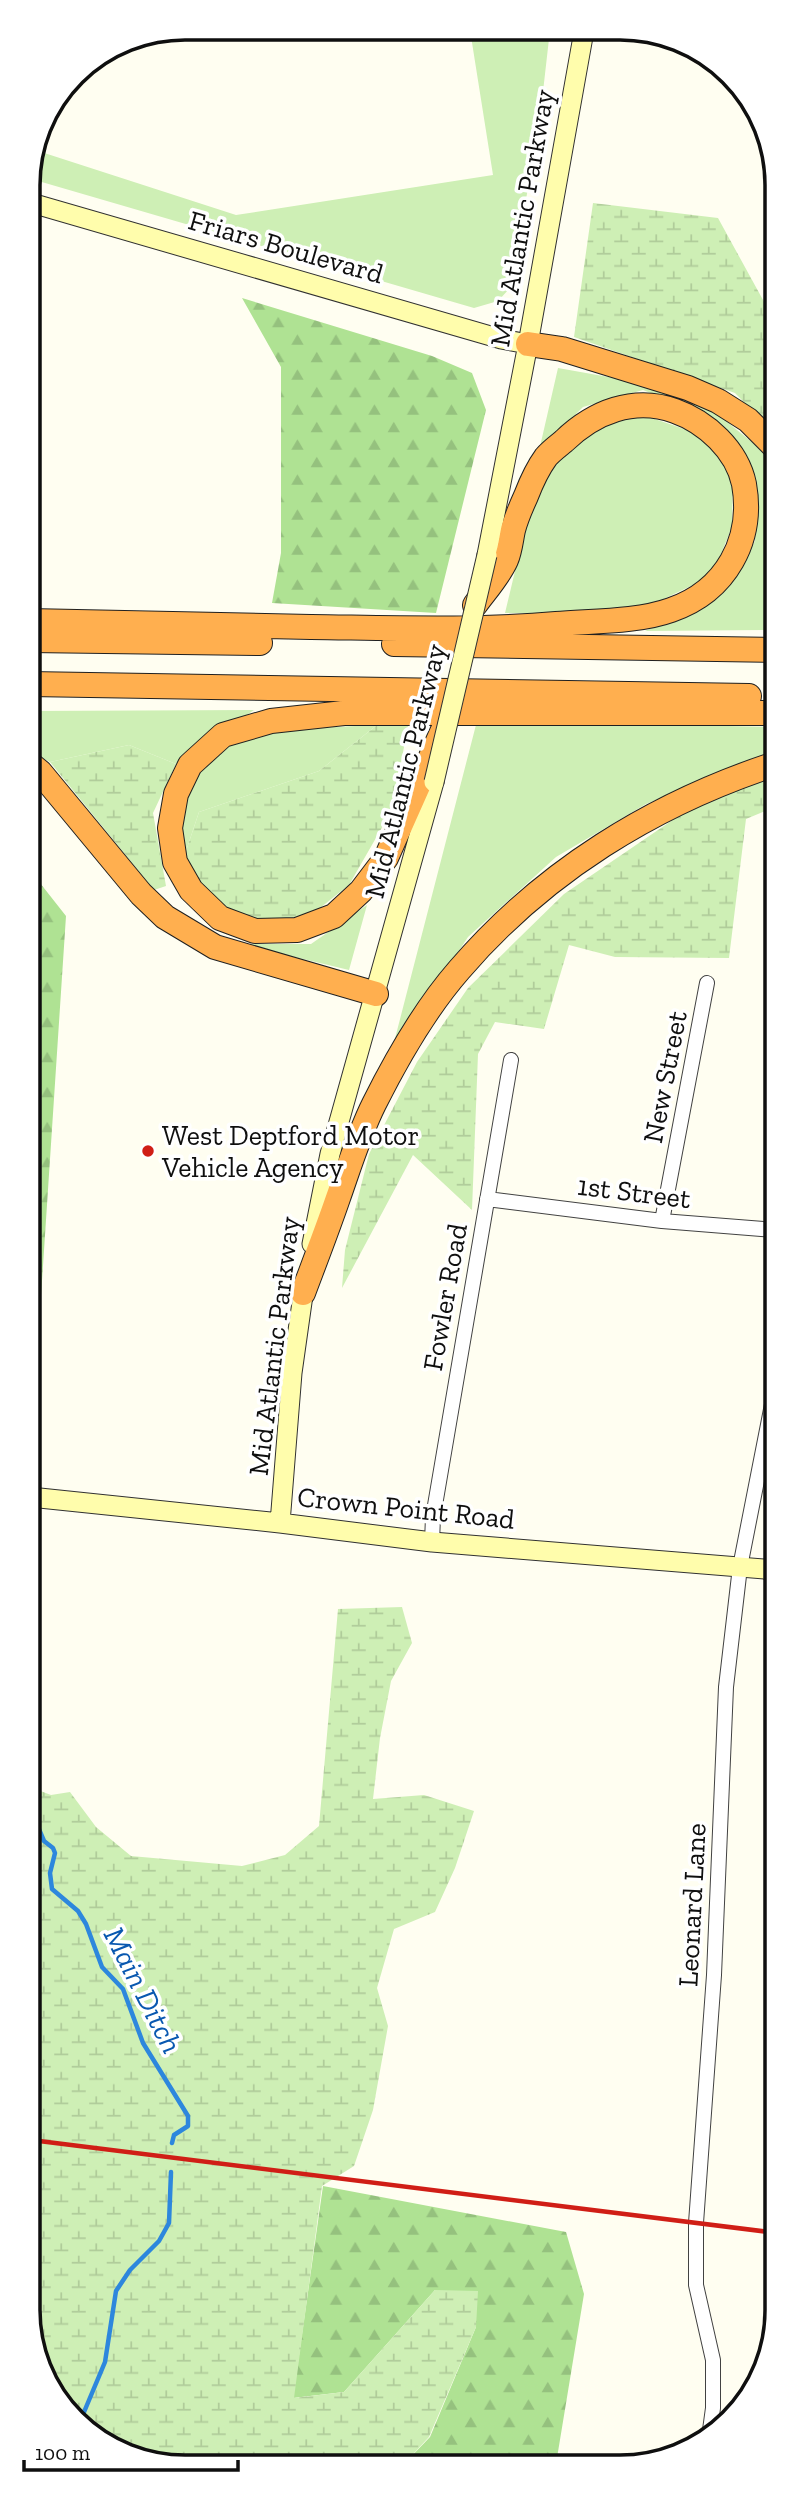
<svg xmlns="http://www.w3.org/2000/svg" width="805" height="2495" viewBox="0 0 805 2495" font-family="'Zilla Slab',serif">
	<defs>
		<pattern id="forest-firs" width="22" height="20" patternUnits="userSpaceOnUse" patternTransform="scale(1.75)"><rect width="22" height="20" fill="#afe293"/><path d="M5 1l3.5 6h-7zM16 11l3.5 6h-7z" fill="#95c17e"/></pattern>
		<pattern id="wetland-marsh" width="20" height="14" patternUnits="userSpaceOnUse" patternTransform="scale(1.75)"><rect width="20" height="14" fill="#ceefb5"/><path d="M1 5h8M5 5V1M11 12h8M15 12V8" fill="none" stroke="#b0cc9a"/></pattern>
	</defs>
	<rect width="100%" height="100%" fill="#fffef1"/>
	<!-- grass -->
	<path fill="#ceefb5" d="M470,30H550L540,118L511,287L498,301L474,308L28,178L35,150L236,215L493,175Z
		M558,368L631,381L705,404L774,460L775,630L645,631L701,606L737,576L755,541V496L704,414L643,390L583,407L539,451Z
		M643,415L696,433L733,473L732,527L712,576L651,605L614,614L505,613L527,521L552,463L600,426Z
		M254,710L176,764L129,745L50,762L29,751V711Z
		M477,721L775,727V750L646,804L556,857L468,937L391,1054Z
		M377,725L319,771L199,812L183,860L176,819L198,773L227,747L269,730Z
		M367,905L349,970L240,944H311Z"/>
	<!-- forest -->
	<path fill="url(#forest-firs)" d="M242,298L432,356L472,373L486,410L436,613L272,603L281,553V367Z
		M29,869L66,916L41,1296L30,1294Z
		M323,2186L566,2232L584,2294L556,2464H404L430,2437L476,2327L435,2290L344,2392L293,2398Z"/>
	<!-- wetland -->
	<path fill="url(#wetland-marsh)" d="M593,203L718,218L774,320V433L735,393L574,337Z
		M377,725L408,726L392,810L349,885L306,919H243L210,896L183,860L199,812L319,771Z
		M129,745L176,764L153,813L166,886L154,890L50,762Z
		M775,775V807L746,819L729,958L615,957L569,945L544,1029L495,1022L478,1054L472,1210L413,1155L342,1288L345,1250L369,1154L417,1062L468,988L564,894L683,813Z
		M402,1607L412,1643L391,1681L380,1738L373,1799L424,1795L474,1811L455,1868L435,1912L394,1929L377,1988L388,2026L373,2110L354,2166L322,2186L294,2398L344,2392L435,2290L478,2291L476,2327L429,2437L404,2464H154L74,2421L31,2340L30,1787L51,1795L70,1792L96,1827L131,1856L242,1866L285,1855L319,1826L338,1609Z"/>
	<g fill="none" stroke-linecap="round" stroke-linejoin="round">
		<!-- stream -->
		<path stroke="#2d87dd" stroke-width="4.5" d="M30,1826L38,1827L44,1841L53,1848L55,1853L50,1873L52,1889L78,1911L86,1924L102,1967L123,1989L143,2043L188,2116V2126L174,2135L172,2143
			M79,2424L105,2362L116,2291L130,2270L159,2241L169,2223L171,2172"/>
		<!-- street casing -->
		<g stroke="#424242" stroke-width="16">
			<path id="street" d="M487,1199L662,1221L775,1230
				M662,1221L707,983
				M432,1542L433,1517L511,1060
				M710,2430L713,2408V2360L696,2285V2223L714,1975L726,1687L740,1567L776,1384"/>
		</g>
		<!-- secondary casing -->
		<g stroke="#313131" stroke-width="21">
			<path id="secondary" d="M28,202L501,339L528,344
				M487,555L528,344L584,31
				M312,1244L330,1154L434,782
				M30,1497L280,1523L432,1542L776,1570
				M280,1523L292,1373L305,1281"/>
		</g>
		<!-- highway casing -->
		<g stroke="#202020" stroke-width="26">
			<path id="highway" d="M528,344L562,349L688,388L718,401L748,420L774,446
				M29,621C123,623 217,625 311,627C392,628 475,631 556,624C592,621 638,622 671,610C726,591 754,540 744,484C737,450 706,422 675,411C634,396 594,412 564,441C558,446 551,451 546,457C538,468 531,483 526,496C521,507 516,518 513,530C511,539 510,551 506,560C499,576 485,591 475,605
				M29,640L260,643
				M394,644L775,650
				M29,684L749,696
				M442,732L386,858L361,891L334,916L297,930L255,931L220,918L191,890L175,862L170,828L176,794L190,765L223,735L271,721L344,713H775
				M29,763L40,772L141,894L165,917L215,947L376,994
				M303,1293C315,1261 327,1230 338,1198C349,1167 359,1134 374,1104C397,1058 425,1009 459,970C543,872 653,804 775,764"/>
		</g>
		<!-- street -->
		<use href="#street" stroke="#fff" stroke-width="14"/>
		<!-- secondary -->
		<use href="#secondary" stroke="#fffdac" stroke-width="19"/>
		<!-- highway -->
		<use href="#highway" stroke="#ffaf4f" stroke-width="24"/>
		<!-- rail -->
		<path stroke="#d01e16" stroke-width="4.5" d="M31,2140L777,2233"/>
		<!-- secondary-bridge casing -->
		<g stroke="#313131" stroke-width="21" stroke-linecap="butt">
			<path id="secondary-bridge" d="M434,782L487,555"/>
		</g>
		<!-- secondary-bridge -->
		<use href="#secondary-bridge" stroke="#fffdac" stroke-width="19"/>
	</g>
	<!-- markers -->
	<circle fill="#d01e16" stroke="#fff" stroke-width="2.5" cx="148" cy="1151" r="7"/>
	<g text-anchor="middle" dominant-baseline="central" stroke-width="7" stroke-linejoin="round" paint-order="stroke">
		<!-- street labels -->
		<g font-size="28" fill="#0f0f0f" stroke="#fff">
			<text transform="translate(522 218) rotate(-80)">Mid Atlantic Parkway</text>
			<text transform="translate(286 247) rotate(16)">Friars Boulevard</text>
			<text transform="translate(405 771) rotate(-76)">Mid Atlantic Parkway</text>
			<text transform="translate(665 1077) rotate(-79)">New Street</text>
			<text transform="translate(634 1192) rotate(7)">1st Street</text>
			<text transform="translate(445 1297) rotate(-80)">Fowler Road</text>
			<text transform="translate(274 1346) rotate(-83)">Mid Atlantic Parkway</text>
			<text transform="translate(406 1508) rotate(6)">Crown Point Road</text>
			<text transform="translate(692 1905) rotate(-87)">Leonard Lane</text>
		</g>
		<!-- poi labels -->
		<g font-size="28" fill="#0f0f0f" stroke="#fff" text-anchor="start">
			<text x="162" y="1135">West Deptford Motor<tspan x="162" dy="32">Vehicle Agency</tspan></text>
		</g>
		<!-- water labels -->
		<g font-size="30" font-style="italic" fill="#0958b0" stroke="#fff">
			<text transform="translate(143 1990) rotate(63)">Main Ditch</text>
		</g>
	</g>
	<!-- crop -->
	<path d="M0 0H805V2495H0ZM185 40H620A145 145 0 0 1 765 185V2310A145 145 0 0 1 620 2455H185A145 145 0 0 1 40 2310V185A145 145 0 0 1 185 40Z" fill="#fff" fill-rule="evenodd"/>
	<path fill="none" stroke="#0f0f0f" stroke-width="3.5" d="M185 40H620A145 145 0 0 1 765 185V2310A145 145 0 0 1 620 2455H185A145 145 0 0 1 40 2310V185A145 145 0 0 1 185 40Z"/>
	<!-- scale -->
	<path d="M24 2460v10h214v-10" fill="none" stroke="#0f0f0f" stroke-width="3.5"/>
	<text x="35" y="2460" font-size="21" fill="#0f0f0f" stroke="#ffffff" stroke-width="5" paint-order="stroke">100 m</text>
</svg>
